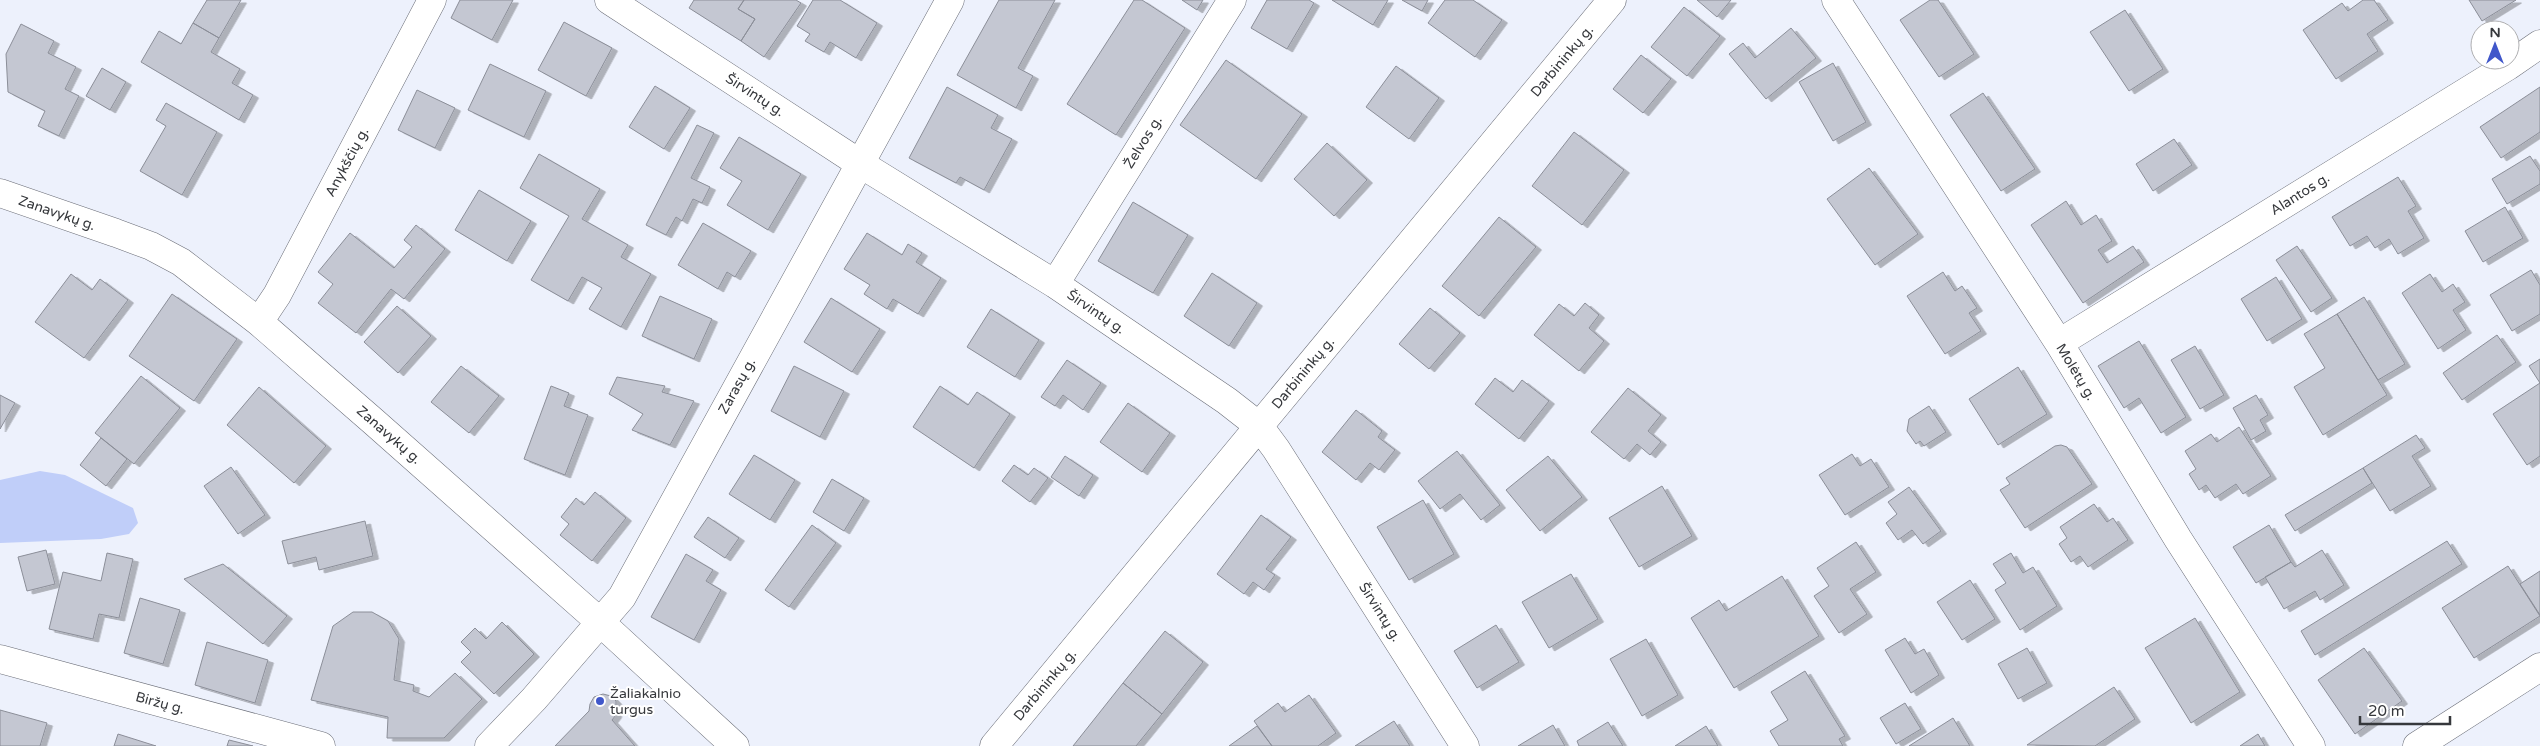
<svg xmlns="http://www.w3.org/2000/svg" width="2540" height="746" viewBox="0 0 2540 746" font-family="'Varela Round',sans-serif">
	<defs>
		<filter id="shadow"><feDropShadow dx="5.5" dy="3" stdDeviation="0" flood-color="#0004"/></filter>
	</defs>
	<rect width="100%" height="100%" fill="#edf1fc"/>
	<!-- green -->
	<path fill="#c0cef9" d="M40,471L65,475L133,508L138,523L129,534L101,539L0,543V480Z"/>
	<!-- building -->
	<path fill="#c4c7d2" stroke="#8b8e98" filter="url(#shadow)" d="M207,0H241L219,38L193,23Z
		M460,0H513L492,40L451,18Z
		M694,0H744L738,9L755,19L741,41L689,8Z
		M744,0H796L801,3L764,57L741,41L755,19L738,9Z
		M813,0H840L877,23L856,58L830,42L824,52L805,41L810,34L797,26Z
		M999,0H1055L1018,68L1033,76L1016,108L957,75Z
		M1134,0H1142L1185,28L1116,135L1067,104Z
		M1182,0H1203L1197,10Z
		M1267,0H1309L1314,3L1287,49L1251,28Z
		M1332,0H1388L1373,25Z
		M1402,0H1428L1422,11Z
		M1445,0H1473L1502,20L1475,57L1428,23Z
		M1697,0H1731L1717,17Z
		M1930,0H1938L1974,54L1939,77L1900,20Z
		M2363,0H2374L2388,20L2367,34L2378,51L2336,79L2303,30L2342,3L2348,11Z
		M2469,0H2516L2482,21Z
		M1684,7L1720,36L1687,76L1651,47Z
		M2125,10L2163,69L2129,91L2090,32Z
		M564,22L612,48L586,96L538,70Z
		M193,23L219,38L211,52L240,69L232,83L253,95L239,120L141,62L159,31L181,44Z
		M21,24L54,41L48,53L76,67L65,89L79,96L59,136L38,126L45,111L8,92L6,54Z
		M1791,28L1816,58L1766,99L1729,54L1743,43L1755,58Z
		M1641,55L1671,79L1643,113L1613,89Z
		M1226,60L1302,114L1256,179L1180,125Z
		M1833,63L1866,122L1833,141L1799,82Z
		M490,64L546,91L524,137L468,110Z
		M1396,66L1439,98L1409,139L1366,107Z
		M102,68L126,82L110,110L86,96Z
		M655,86L690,108L664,149L629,127Z
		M947,87L998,115L991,128L1012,139L984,190L960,177L956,183L909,158Z
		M2540,87V132L2501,158L2480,127Z
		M417,90L455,108L435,148L398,130Z
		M1983,93L2035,169L2001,191L1950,115Z
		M166,103L217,132L182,195L140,171L166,126L156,120Z
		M697,125L714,133L691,178L710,187L702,203L693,199L682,221L676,217L666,235L646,225Z
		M1574,132L1624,170L1582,225L1532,186Z
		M739,137L801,174L768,230L727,205L742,181L720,168Z
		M2174,139L2192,165L2153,191L2136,164Z
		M1327,143L1367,180L1334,216L1294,179Z
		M539,154L600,189L582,219L628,245L621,257L651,274L621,327L589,309L602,288L582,277L568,301L531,280L569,216L520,188Z
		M2530,156L2540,171V184L2507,204L2492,179Z
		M1869,168L1918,234L1875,265L1827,199Z
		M2398,177L2416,206L2408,211L2424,238L2398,254L2389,239L2375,248L2367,236L2350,246L2332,217Z
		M479,190L531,221L507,261L455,230Z
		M2066,201L2081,225L2096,215L2112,241L2098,250L2107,263L2133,246L2144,262L2083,303L2031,225Z
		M1133,202L1188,235L1153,293L1098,261Z
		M2505,207L2523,238L2483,262L2465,231Z
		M1499,217L1536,247L1479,316L1442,286Z
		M703,223L751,251L735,277L727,272L718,289L678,265Z
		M416,225L445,249L404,299L391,289L356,333L318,303L333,284L318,272L350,233L394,268L412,247L404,240Z
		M867,233L902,255L908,244L922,253L916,262L941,278L918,314L893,299L887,309L864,294L870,285L844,269Z
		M2297,246L2332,298L2311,312L2276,260Z
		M2531,270L2540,285V314L2512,331L2490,295Z
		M1943,272L1955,291L1962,286L1977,308L1969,313L1981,331L1945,354L1907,296Z
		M1212,273L1257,303L1229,346L1184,316Z
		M71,274L92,290L100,279L128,300L84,358L35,322Z
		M2430,274L2442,292L2453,284L2465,302L2453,310L2466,330L2438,349L2402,293Z
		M2276,277L2302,319L2267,341L2241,299Z
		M172,294L237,339L194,401L129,356Z
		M660,296L712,319L694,359L642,336Z
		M2364,297L2405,364L2378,380L2337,314Z
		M831,298L880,329L852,372L804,342Z
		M1585,303L1599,315L1589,328L1604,341L1579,371L1534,335L1559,304L1574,316Z
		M397,306L431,336L398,373L364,342Z
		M1430,308L1460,333L1429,369L1399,344Z
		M991,309L1039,340L1015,377L967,347Z
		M2337,314L2387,395L2323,435L2294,387L2325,368L2304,334Z
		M2497,335L2516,362L2462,400L2443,373Z
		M2139,341L2186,417L2161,433L2139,398L2124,408L2098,366Z
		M2195,346L2224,395L2200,409L2171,360Z
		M2540,359V383L2529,366Z
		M1067,360L1101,383L1083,410L1063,395L1055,406L1041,397Z
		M461,366L499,396L469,433L431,402Z
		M794,366L844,391L820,437L771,411Z
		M2018,367L2047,414L1998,445L1969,399Z
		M141,376L180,408L134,464L95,433Z
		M617,377L665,386L662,392L694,401L670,445L632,430L643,414L609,394Z
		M1495,378L1513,392L1522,380L1549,401L1519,439L1475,404Z
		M2540,383V456L2527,465L2493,414Z
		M551,386L569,393L564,406L588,415L565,475L524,459Z
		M940,386L968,405L977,392L1010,414L974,468L913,427Z
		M259,387L326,446L294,483L227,425Z
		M1628,388L1661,415L1648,431L1661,442L1650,455L1637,444L1624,459L1591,432Z
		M0,395L15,403L0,429Z
		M2256,395L2268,415L2260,420L2266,431L2251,440L2233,408Z
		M1128,403L1170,433L1142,472L1100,442Z
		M1929,406L1946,432L1924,446L1920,441L1916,444L1907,431L1909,419Z
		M1356,410L1382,431L1378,437L1395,450L1379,470L1370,463L1356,480L1322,452Z
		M2239,427L2271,476L2243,494L2236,484L2215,498L2206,485L2199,490L2189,474L2196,469L2185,451L2211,434L2217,442Z
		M2416,435L2425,448L2412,456L2431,486L2390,511L2363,468Z
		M101,438L127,459L106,486L80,465Z
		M2061,445L2067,447L2092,484L2025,528L2000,490L2010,484L2006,478L2055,446Z
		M1457,451L1500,505L1481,520L1460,494L1440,509L1418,481Z
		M1852,454L1860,466L1871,459L1889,487L1845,515L1819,475Z
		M754,455L795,480L770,520L729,494Z
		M1065,456L1093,475L1079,496L1051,477Z
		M1548,456L1582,497L1540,531L1506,490Z
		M1014,465L1028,475L1034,468L1048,478L1030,502L1002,481Z
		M231,467L265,515L238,534L204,486Z
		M2363,468L2372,483L2295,531L2285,515Z
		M832,479L864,498L844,531L813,512Z
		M1662,486L1692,536L1639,567L1609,518Z
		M1909,487L1941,531L1923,544L1912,530L1898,540L1886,523L1897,514L1888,502Z
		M595,492L626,518L592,561L560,535L569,524L561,517L576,498L584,505Z
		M1423,500L1454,554L1409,580L1377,527Z
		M2094,504L2107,522L2113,518L2128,540L2088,567L2080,556L2071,562L2059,544L2067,538L2060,527Z
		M1261,515L1291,537L1266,569L1275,575L1264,590L1253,582L1244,594L1217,574Z
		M708,517L739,538L725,558L694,537Z
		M365,521L373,556L319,570L316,557L288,564L282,541Z
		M812,525L836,543L789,607L765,590Z
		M2269,525L2291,562L2256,583L2233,547Z
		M2447,541L2462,564L2315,655L2301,631Z
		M1856,542L1876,572L1850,589L1867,614L1839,633L1814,596L1829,586L1817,568Z
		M46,550L55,584L27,591L18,557Z
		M2322,550L2344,585L2320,600L2315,591L2284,609L2265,577L2291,562L2295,567Z
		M107,553L133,559L119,618L99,614L93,639L49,629L63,572L101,581Z
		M2011,553L2023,573L2033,567L2057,606L2020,630L1995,590L2006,583L1993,564Z
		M686,554L713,570L706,581L721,590L694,640L651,617Z
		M223,564L287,616L263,644L184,579Z
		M2508,566L2540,616L2474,658L2442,608Z
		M2540,571V615L2520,584Z
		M1571,574L1598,619L1549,648L1522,602Z
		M1782,576L1819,636L1734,688L1691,618L1719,600L1726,611Z
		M1970,580L1995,619L1962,640L1937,602Z
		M140,598L180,610L163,664L124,653Z
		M353,612H372L388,621L399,639L394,680L414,685L413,691L429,697L455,673L482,699L444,738H387L388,717L311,700L333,626Z
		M2195,618L2240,692L2191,723L2145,648Z
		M502,622L534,654L494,694L461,662L471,652L461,642L475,628L486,639Z
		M1496,625L1519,662L1477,688L1454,651Z
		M1165,631L1203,662L1162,714L1123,683Z
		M1905,638L1915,654L1924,649L1939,675L1911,693L1885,650Z
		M1646,639L1678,695L1642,716L1610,659Z
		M207,642L268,660L255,703L195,685Z
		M2027,648L2047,683L2018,699L1998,664Z
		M2364,648L2402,701L2355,734L2318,680Z
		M1805,671L1845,736L1839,739L1843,746H1779L1770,731L1788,720L1771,692Z
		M1123,683L1162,714L1136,746H1073Z
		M2114,687L2135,719L2095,746L2027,745Z
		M603,694L611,696L616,701V715L612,720L635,746H555L589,711L590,704L594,697Z
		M1309,695L1336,733L1318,746H1272L1254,721L1278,703L1285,712Z
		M1905,703L1921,729L1896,744L1880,718Z
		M0,710L47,723L40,746H0Z
		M1953,718L1970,746H1909Z
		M1394,721L1410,746H1355Z
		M1608,722L1623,746H1579L1577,741Z
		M1553,725L1565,746H1518Z
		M1257,726L1272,746H1229Z
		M1706,726L1718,746H1675Z
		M118,734L156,746H114Z
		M2258,734L2265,746H2240Z
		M229,740L253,746H227Z"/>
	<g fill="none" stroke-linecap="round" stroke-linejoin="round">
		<!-- minor casing -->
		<g stroke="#6a6d77" stroke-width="29">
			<path id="minor" d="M609,0L859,163L1055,284L1227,401L1259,426L1276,449L1465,746
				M1836,0L2059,343L2178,539L2311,746
				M0,193L116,233L151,246L181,262L259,322L374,422L600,622L735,746
				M1055,284L1232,0
				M259,322L277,295L432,0
				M2059,343L2508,66L2540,44
				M0,659L321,746
				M489,746L534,699L622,597L950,0
				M994,746L1612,0
				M2417,746L2540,667"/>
		</g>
		<!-- minor -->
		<use href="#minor" stroke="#fff" stroke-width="28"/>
	</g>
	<!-- markers -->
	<circle fill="#4057ca" stroke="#fff" stroke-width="2" cx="600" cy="701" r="5"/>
	<g text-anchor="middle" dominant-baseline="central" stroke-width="4" stroke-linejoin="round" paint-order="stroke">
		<!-- street labels -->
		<g font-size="14" fill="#36383c" stroke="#fff">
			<text transform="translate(1562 61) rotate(-50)">Darbininkų g.</text>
			<text transform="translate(755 95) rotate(33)">Širvintų g.</text>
			<text transform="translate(1143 142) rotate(-58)">Želvos g.</text>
			<text transform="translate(347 162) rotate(-62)">Anykščių g.</text>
			<text transform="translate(2300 194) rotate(-32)">Alantos g.</text>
			<text transform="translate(57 213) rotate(19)">Zanavykų g.</text>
			<text transform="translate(1096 312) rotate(34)">Širvintų g.</text>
			<text transform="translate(2076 372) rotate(59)">Molėtų g.</text>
			<text transform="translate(1303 373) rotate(-50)">Darbininkų g.</text>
			<text transform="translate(737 386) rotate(-61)">Zarasų g.</text>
			<text transform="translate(389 435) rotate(41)">Zanavykų g.</text>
			<text transform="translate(1380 612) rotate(58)">Širvintų g.</text>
			<text transform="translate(1045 685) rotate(-50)">Darbininkų g.</text>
			<text transform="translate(160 703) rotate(15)">Biržų g.</text>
		</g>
		<!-- poi labels -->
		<g font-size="14" fill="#36383c" stroke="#fff" text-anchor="start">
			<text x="610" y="693">Žaliakalnio<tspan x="610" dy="16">turgus</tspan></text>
		</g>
	</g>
	<!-- north arrow -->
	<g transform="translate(2495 45)"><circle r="24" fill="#ffffff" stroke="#afafb1"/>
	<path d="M0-4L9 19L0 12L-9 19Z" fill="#4057ca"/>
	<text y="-8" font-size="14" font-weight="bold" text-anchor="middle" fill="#36383c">N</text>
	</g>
	<!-- scale -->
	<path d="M2360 716v8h90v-8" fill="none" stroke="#36383c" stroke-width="2.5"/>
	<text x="2368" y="716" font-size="15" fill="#36383c" stroke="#ffffff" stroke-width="4" paint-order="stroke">20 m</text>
</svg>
